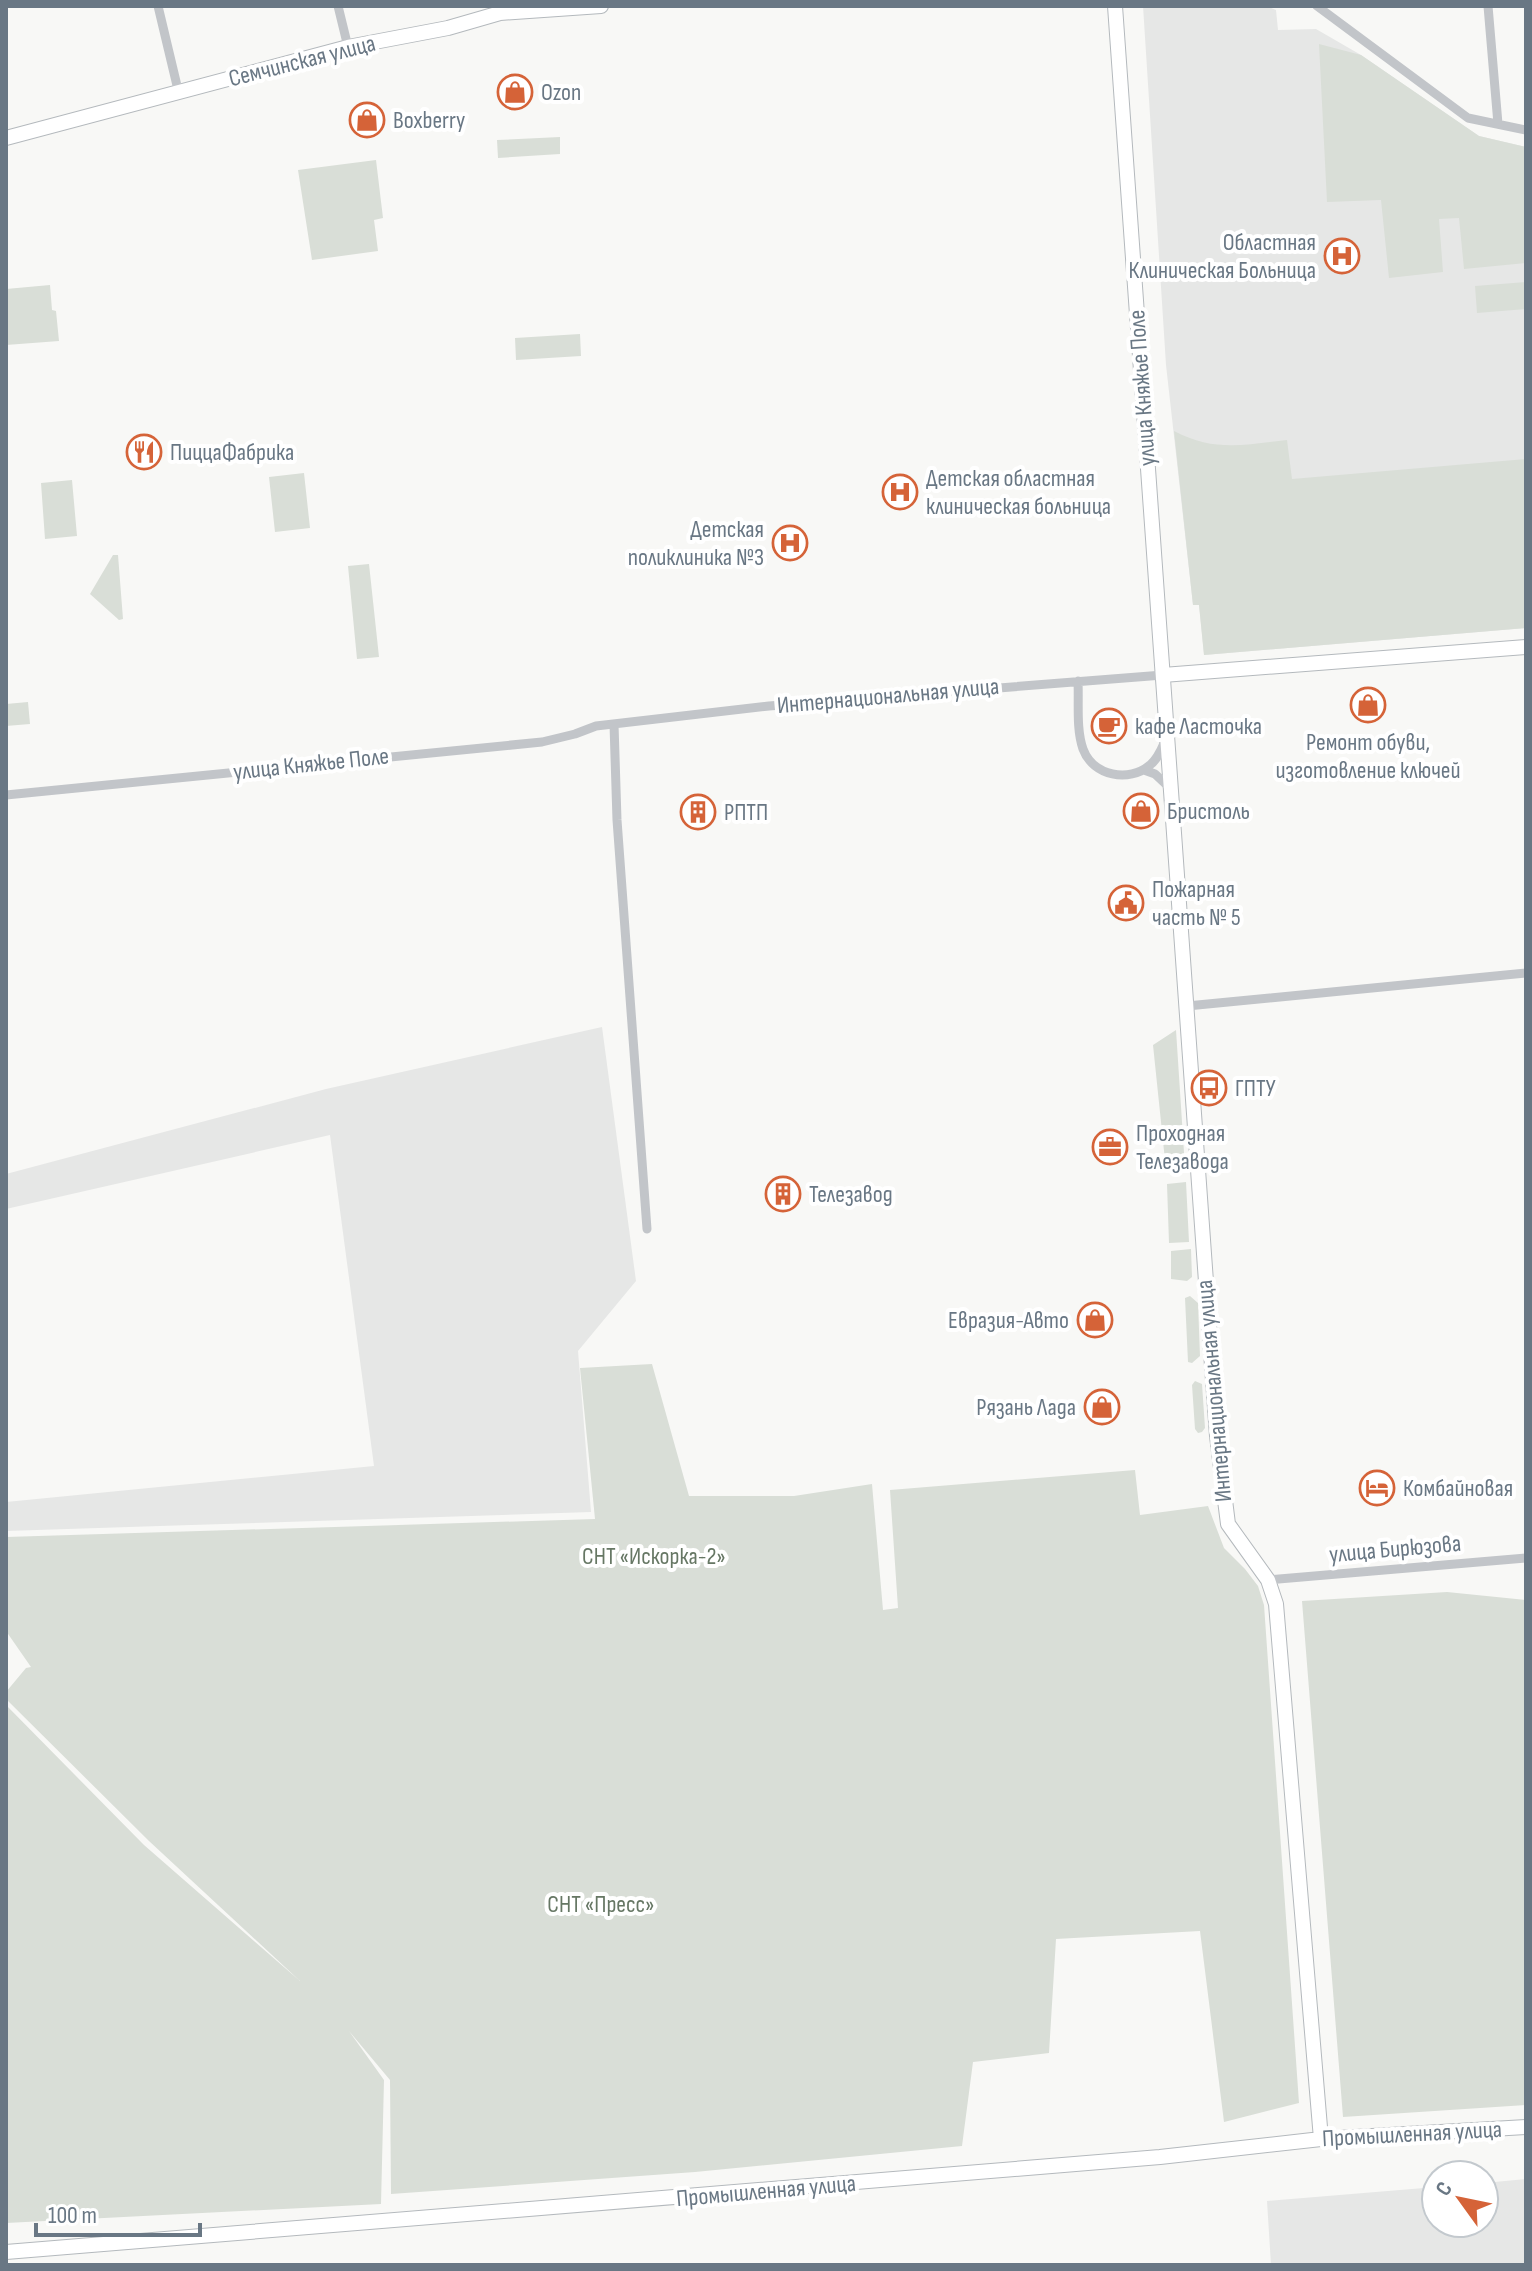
<svg xmlns="http://www.w3.org/2000/svg" width="1532" height="2271" viewBox="0 0 1532 2271" font-family="'Sofia Sans Condensed',sans-serif">
	<rect width="100%" height="100%" fill="#f8f8f6"/>
	<!-- built -->
	<path fill="#e6e7e6" d="M1143,6H1266L1276,10L1278,30L1316,29L1361,55L1479,136L1526,147V628L1204,655L1199,605H1193L1166,365Z
		M602,1027L636,1281L578,1351L591,1512L6,1531V1502L374,1466L330,1135L6,1209V1174L326,1089Z
		M1526,2179V2265H1271L1267,2201L1436,2187V2223H1484V2183Z"/>
	<!-- green -->
	<path fill="#d9ded7" d="M1319,44L1361,55L1479,136L1526,147V263L1464,269L1459,218L1439,219L1443,272L1389,278L1381,200L1327,202Z
		M560,137V154L498,158L497,140Z
		M376,160L383,218L374,220L378,251L312,260L298,170Z
		M1526,282V309L1477,313L1475,286Z
		M50,285L52,310L56,311L59,341L6,345V289Z
		M580,334L581,356L516,360L515,338Z
		M1174,431C1214,452 1243,445 1287,440L1292,479L1526,459V628L1204,655L1199,605H1193Z
		M304,473L310,528L275,532L269,477Z
		M72,480L77,536L45,539L41,483Z
		M113,555H118L123,619L119,620L90,594Z
		M369,564L379,657L357,659L348,566Z
		M28,702L30,724L6,726V704Z
		M1176,1030L1185,1168L1166,1170L1153,1045Z
		M1186,1182L1189,1242L1169,1243L1167,1184Z
		M1191,1249L1192,1277L1187,1281L1171,1279V1251Z
		M1190,1296L1198,1303L1200,1356L1192,1363L1188,1362L1185,1298Z
		M652,1364L689,1496H794L872,1484L883,1610L898,1608L890,1490L1135,1470L1140,1515L1208,1506L1224,1548L1245,1569L1258,1586L1264,1605L1299,2103L1224,2122L1200,1931L1056,1939L1049,2053L973,2062L962,2146L695,2172L391,2194L390,2080L349,2031L384,2080L381,2204L6,2223V1705L144,1845L300,1981L149,1841L6,1699V1692L26,1668L31,1667L6,1631V1537L595,1519L580,1368Z
		M1195,1381L1202,1384L1205,1428L1202,1432L1198,1433L1195,1429L1192,1385Z
		M1447,1592L1526,1600V2105L1343,2117L1302,1601Z"/>
	<g fill="none" stroke-linecap="round" stroke-linejoin="round">
		<!-- secondary casing -->
		<g stroke="#b4b9bd" stroke-width="16">
			<path id="secondary" d="M1115,6L1217,1436L1228,1524L1268,1580L1276,1604L1321,2139
				M6,138L348,47L448,28L500,13L601,6
				M1163,675L1526,647
				M6,2252L1160,2157L1321,2139L1526,2127"/>
		</g>
		<!-- street -->
		<path stroke="#c2c5c9" stroke-width="9" d="M158,6L179,94
			M338,6L348,47
			M1317,6L1468,118L1526,130
			M1488,6L1498,124
			M1078,681C1079,703 1076,729 1083,749C1093,776 1129,783 1150,765C1158,759 1162,748 1166,739
			M614,724L617,820L647,1229
			M1144,770L1155,774L1170,788
			M6,795L542,742L575,734L596,726L769,706L1163,675
			M1187,1006L1526,973
			M1268,1580L1526,1558"/>
		<!-- secondary -->
		<use href="#secondary" stroke="#fff" stroke-width="14"/>
	</g>
	<!-- icons -->
	<defs>
		<g id="shop-ring" transform="scale(1.8)"><circle r="9.5" fill="#fff" stroke="#d56338" stroke-width="1.5"/><path d="M-5-2.5h2.3a2.7 3.5 0 0 1 5.4 0H5L5.5 6h-11ZM-1.5-2.5h3a1.5 2.3 0 0 0-3 0Z" fill="#d56338"/></g>
		<g id="hospital-ring" transform="scale(1.8)"><circle r="9.5" fill="#fff" stroke="#d56338" stroke-width="1.5"/><path d="M-5-5h3v3.5h4V-5h3V5h-3V1.5h-4V5h-3Z" fill="#d56338"/></g>
		<g id="restaurant-ring" transform="scale(1.8)"><circle r="9.5" fill="#fff" stroke="#d56338" stroke-width="1.5"/><path d="M-5-6h1v4h1v-4h1v4h1v-4h1v5L-1.5 .5V6h-2V.5L-5-1ZM5-6V6H3V1.5H1.5Q1.5-4 5-6Z" fill="#d56338"/></g>
		<g id="cafe-ring" transform="scale(1.8)"><circle r="9.5" fill="#fff" stroke="#d56338" stroke-width="1.5"/><path d="M-5.5-4.5H6V0H3Q3 3.5 0 3.5H-2.5Q-5.5 3.5-5.5 0ZM3-3.2v2h1.7v-2ZM-6 4.5H4V6H-6Z" fill="#d56338"/></g>
		<g id="building-ring" transform="scale(1.8)"><circle r="9.5" fill="#fff" stroke="#d56338" stroke-width="1.5"/><path d="M-4-6H4V6H1V3H-1V6H-4ZM-2.5-4.3h1.7v1.8h-1.7ZM.8-4.3h1.7v1.8H.8ZM-2.5-1h1.7V.8h-1.7ZM.8-1h1.7V.8H.8Z" fill="#d56338"/></g>
		<g id="civic-ring" transform="scale(1.8)"><circle r="9.5" fill="#fff" stroke="#d56338" stroke-width="1.5"/><path d="M-.6-6.5H3V-4.5H.6V-3L4-1V1h2V6H-6V1h2V-1L-.6-3ZM-1.2 2.5V6h2.4V2.5Z" fill="#d56338"/></g>
		<g id="bus-ring" transform="scale(1.8)"><circle r="9.5" fill="#fff" stroke="#d56338" stroke-width="1.5"/><path d="M-5-6H5V4H4V6H2V4H-2V6H-4V4H-5ZM-3.5-4V0h7V-4ZM-3.5 1.2v1.5H-2V1.2ZM2 1.2v1.5H3.5V1.2Z" fill="#d56338"/></g>
		<g id="office-ring" transform="scale(1.8)"><circle r="9.5" fill="#fff" stroke="#d56338" stroke-width="1.5"/><path d="M-6-3h4V-5.5h4V-3h4V5H-6ZM-1-4.5V-3h2v-1.5ZM-6 0V1H6V0Z" fill="#d56338"/></g>
		<g id="hotel-ring" transform="scale(1.8)"><circle r="9.5" fill="#fff" stroke="#d56338" stroke-width="1.5"/><path d="M-6-4.5h1.5V1H6V5H4.5V3h-9V5H-6ZM-4 0a1.8 1.8 0 1 1 3.6 0ZM.5 0V-2.5h3Q6-2.5 6 0Z" fill="#d56338"/></g>
	</defs>
	<g fill-rule="evenodd">
		<use href="#shop-ring" x="515" y="92"/>
		<use href="#shop-ring" x="367" y="120"/>
		<use href="#hospital-ring" x="1342" y="256"/>
		<use href="#restaurant-ring" x="144" y="452"/>
		<use href="#hospital-ring" x="900" y="492"/>
		<use href="#hospital-ring" x="790" y="543"/>
		<use href="#shop-ring" x="1368" y="705"/>
		<use href="#cafe-ring" x="1109" y="726"/>
		<use href="#shop-ring" x="1141" y="811"/>
		<use href="#building-ring" x="698" y="812"/>
		<use href="#civic-ring" x="1126" y="903"/>
		<use href="#bus-ring" x="1209" y="1088"/>
		<use href="#office-ring" x="1110" y="1147"/>
		<use href="#building-ring" x="783" y="1194"/>
		<use href="#shop-ring" x="1095" y="1320"/>
		<use href="#shop-ring" x="1102" y="1407"/>
		<use href="#hotel-ring" x="1377" y="1488"/>
	</g>
	<g text-anchor="middle" dominant-baseline="central" stroke-width="8" stroke-linejoin="round" paint-order="stroke">
		<!-- street labels -->
		<g font-size="24" fill="#697784" stroke="#fff">
			<text transform="translate(302 61) rotate(-14)">Семчинская улица</text>
			<text transform="translate(1142 388) rotate(-94)">улица Княжье Поле</text>
			<text transform="translate(888 696) rotate(-5)">Интернациональная улица</text>
			<text transform="translate(311 764) rotate(-6)">улица Княжье Поле</text>
			<text transform="translate(1214 1391) rotate(-95)">Интернациональная улица</text>
			<text transform="translate(1395 1549) rotate(-5)">улица Бирюзова</text>
			<text transform="translate(1412 2134) rotate(-3)">Промышленная улица</text>
			<text transform="translate(766 2191) rotate(-5)">Промышленная улица</text>
		</g>
		<!-- poi labels -->
		<g font-size="24" fill="#697784" stroke="#fff" text-anchor="start">
			<text x="541" y="92">Ozon</text>
			<text x="393" y="120">Boxberry</text>
			<text x="1316" y="242" text-anchor="end">Областная<tspan x="1316" dy="28">Клиническая Больница</tspan></text>
			<text x="170" y="452">ПиццаФабрика</text>
			<text x="926" y="478">Детская областная<tspan x="926" dy="28">клиническая больница</tspan></text>
			<text x="764" y="529" text-anchor="end">Детская<tspan x="764" dy="28">поликлиника №3</tspan></text>
			<text x="1135" y="726">кафе Ласточка</text>
			<text x="1368" y="742" text-anchor="middle">Ремонт обуви,<tspan x="1368" dy="28">изготовление ключей</tspan></text>
			<text x="1167" y="811">Бристоль</text>
			<text x="724" y="812">РПТП</text>
			<text x="1152" y="889">Пожарная<tspan x="1152" dy="28">часть № 5</tspan></text>
			<text x="1235" y="1088">ГПТУ</text>
			<text x="1136" y="1133">Проходная<tspan x="1136" dy="28">Телезавода</tspan></text>
			<text x="809" y="1194">Телезавод</text>
			<text x="1069" y="1320" text-anchor="end">Евразия-Авто</text>
			<text x="1076" y="1407" text-anchor="end">Рязань Лада</text>
			<text x="1403" y="1488">Комбайновая</text>
		</g>
		<!-- park labels -->
		<g font-size="24" fill="#667764" stroke="#fff">
			<text x="654" y="1556">СНТ «Искорка-2»</text>
			<text x="601" y="1904">СНТ «Пресс»</text>
		</g>
	</g>
	<!-- border -->
	<rect width="1532" height="2271" fill="none" stroke="#697784" stroke-width="16"/>
	<!-- north arrow -->
	<g transform="translate(1460 2199) rotate(303)"><circle r="38" fill="#ffffff" stroke="#c3c9ce" stroke-width="2"/>
	<path d="M0-6L14 30L0 20L-14 30Z" fill="#d56338"/>
	<text y="-12" font-size="22" font-weight="bold" text-anchor="middle" fill="#697784">С</text>
	</g>
	<!-- scale -->
	<path d="M36 2223v12h164v-12" fill="none" stroke="#697784" stroke-width="4"/>
	<text x="48" y="2223" font-size="24" fill="#697784" stroke="#ffffff" stroke-width="6" paint-order="stroke">100 m</text>
</svg>
